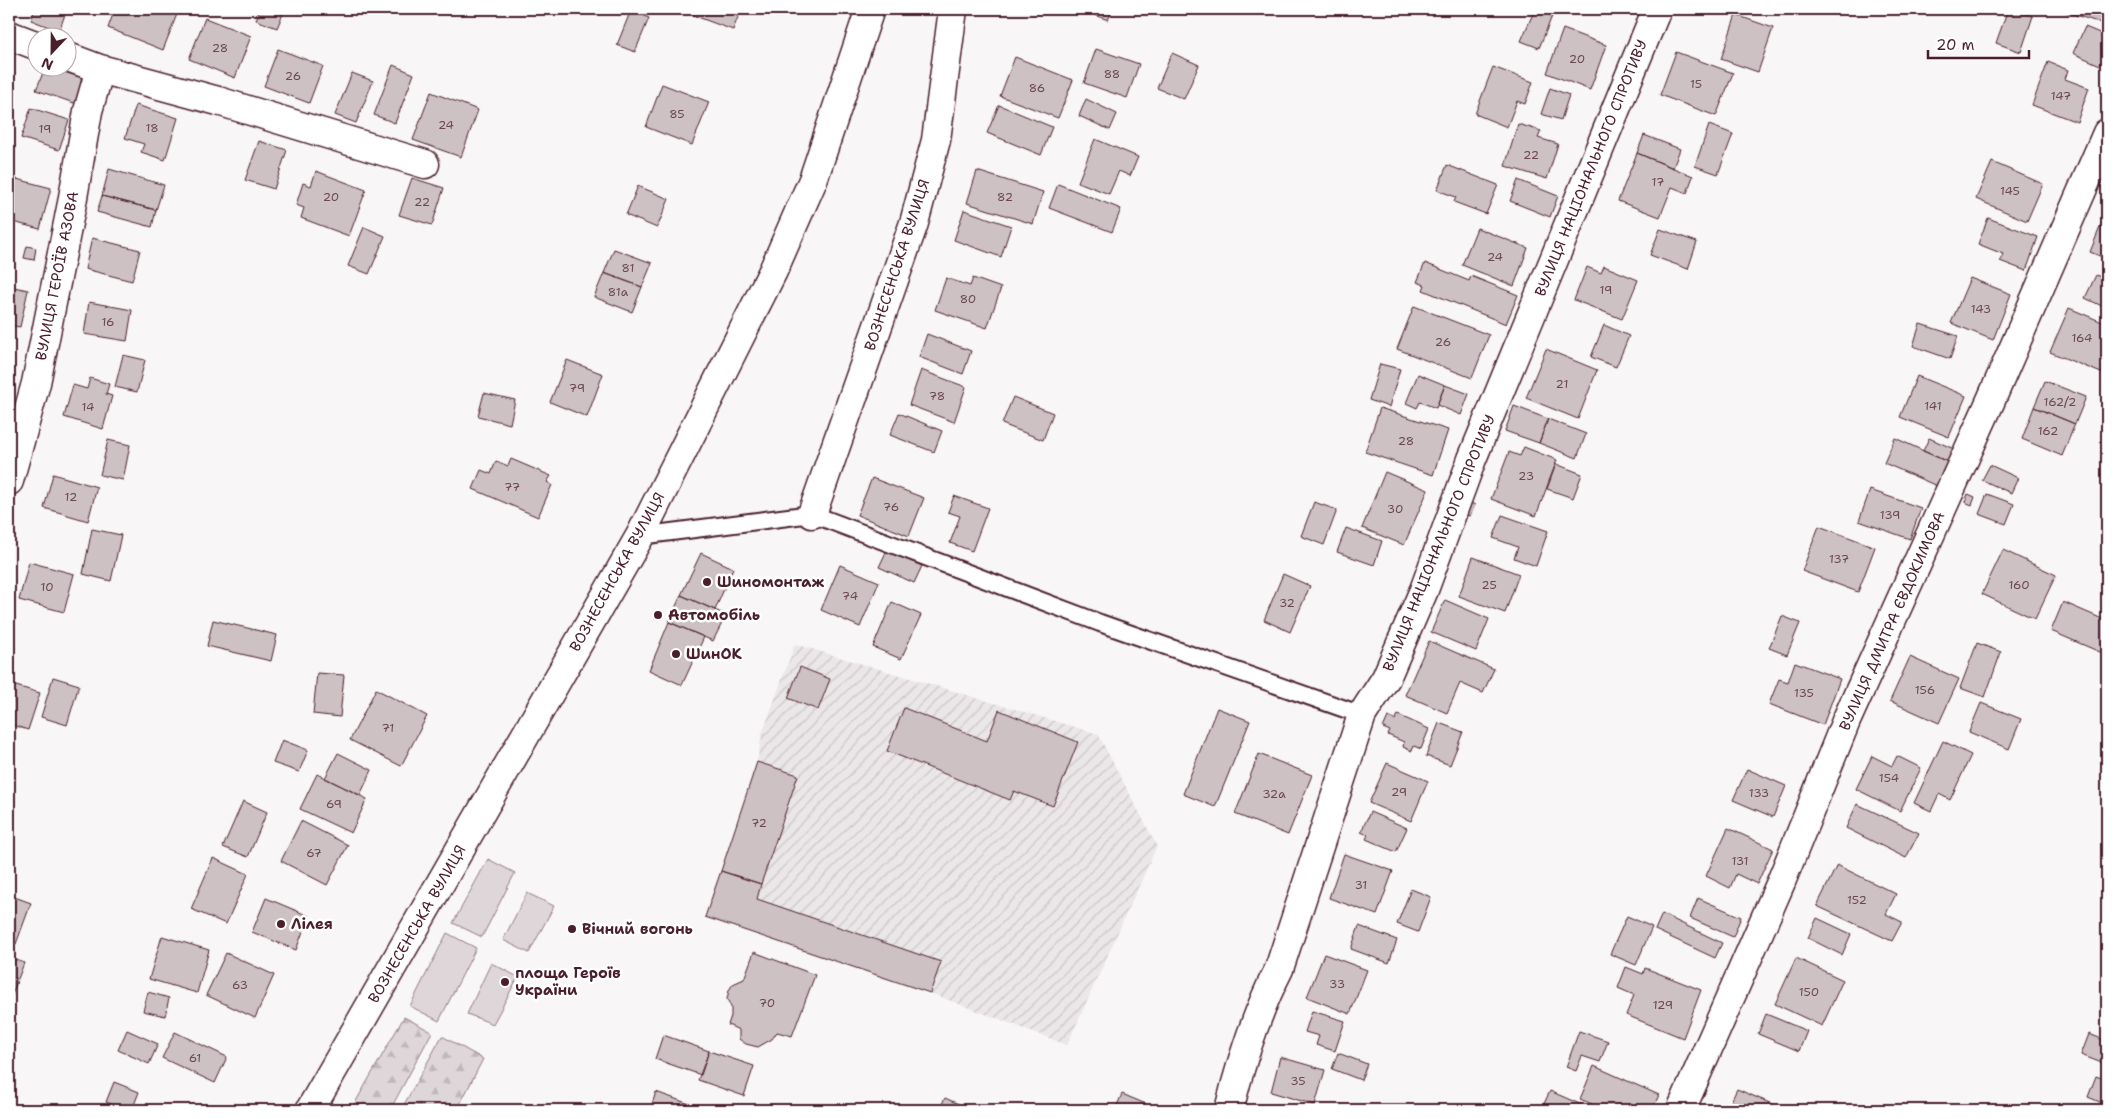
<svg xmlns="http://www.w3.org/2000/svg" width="2116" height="1119" viewBox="0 0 2116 1119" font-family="'Shantell Sans',sans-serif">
	<defs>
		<pattern id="industrial-furrows" width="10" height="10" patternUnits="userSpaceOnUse" patternTransform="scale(1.25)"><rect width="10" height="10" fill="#ebe6e8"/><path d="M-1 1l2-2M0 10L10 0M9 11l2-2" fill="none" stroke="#cbc5c7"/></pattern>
		<pattern id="forest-firs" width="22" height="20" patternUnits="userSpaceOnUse" patternTransform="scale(1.25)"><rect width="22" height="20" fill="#ded6d9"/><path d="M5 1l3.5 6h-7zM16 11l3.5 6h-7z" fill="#c0b7ba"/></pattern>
	</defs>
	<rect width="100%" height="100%" fill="#f8f6f7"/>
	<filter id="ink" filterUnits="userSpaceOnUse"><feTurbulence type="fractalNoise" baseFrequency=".02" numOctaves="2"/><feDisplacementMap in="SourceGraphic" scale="10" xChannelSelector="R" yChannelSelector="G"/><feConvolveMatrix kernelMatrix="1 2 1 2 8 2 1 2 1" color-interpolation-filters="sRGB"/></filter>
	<g filter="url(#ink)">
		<!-- industrial -->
		<path fill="url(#industrial-furrows)" d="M795,644L1098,734L1157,846L1067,1045L930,993L705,917L757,762L762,734Z"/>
		<!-- green -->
		<path fill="#ded6d9" stroke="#947a82" d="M488,859L515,873L482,937L453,923Z
			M527,893L554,906L529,953L503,940Z
			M447,933L476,948L439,1021L410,1006Z
			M491,963L518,977L493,1024L467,1014Z"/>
		<!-- forest -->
		<path fill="url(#forest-firs)" stroke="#947a82" d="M404,1017L432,1032L390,1110H351Z
			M442,1036L483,1059L457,1110H401Z"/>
		<!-- building -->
		<path fill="#cdc1c4" stroke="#4a1f2b" d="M35,9H67L59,31L31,20Z
			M115,9H179L163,50L108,28Z
			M260,9H285L277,28L256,20Z
			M695,9H741L733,30L692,15Z
			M1079,9H1113L1108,20Z
			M1535,9H1555L1539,48L1521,41Z
			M2008,9L2033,16L2021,52L1996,43Z
			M2067,9H2107V25L2066,12Z
			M631,10L649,18L635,52L617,45Z
			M1736,15L1773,28L1758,72L1721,59Z
			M205,18L251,36L235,78L189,59Z
			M2085,27L2107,36V58L2104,56L2100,65L2073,53Z
			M1563,29L1606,45L1590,90L1547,73Z
			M278,49L323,66L309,103L264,86Z
			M1096,49L1139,64L1127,98L1084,83Z
			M1676,52L1733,73L1716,116L1660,95Z
			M1172,53L1199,65L1184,99L1157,88Z
			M1015,57L1073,80L1058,118L1000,96Z
			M2048,62L2068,70L2065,79L2089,88L2077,122L2032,105Z
			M393,65L414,74L395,123L374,115Z
			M1493,67L1533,82L1525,104L1517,101L1507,127L1475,114Z
			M45,68H52L86,79L77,104L36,90Z
			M352,73L373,81L356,123L335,115Z
			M662,84L709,102L692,145L646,127Z
			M1550,88L1569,95L1561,120L1541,114Z
			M431,92L478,110L461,157L413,140Z
			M1086,99L1117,114L1110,130L1079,116Z
			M136,105L178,118L165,160L141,152L144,144L125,138Z
			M999,105L1052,127L1041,155L987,133Z
			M31,108L69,120L59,150L21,138Z
			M1518,124L1541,131L1538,138L1558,144L1547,179L1505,166Z
			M1709,125L1733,134L1718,174L1695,166Z
			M1644,135L1680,149L1673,168L1637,153Z
			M1095,139L1138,157L1130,176L1119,171L1109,194L1078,182Z
			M259,141L287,150L274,189L245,180Z
			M1637,153L1693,176L1687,193L1672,187L1660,217L1618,201Z
			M1992,162L2043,184L2027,221L1976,199Z
			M1447,165L1498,185L1486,214L1454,202L1456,197L1437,190Z
			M109,169L164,185L156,210L102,196Z
			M316,171L366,190L349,236L301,218L304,208L296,205L303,183L311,186Z
			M977,171L1043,192L1033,224L967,203Z
			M9,177L51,188L40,229L9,221Z
			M412,178L444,188L432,225L399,215Z
			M1518,180L1558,196L1550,217L1510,201Z
			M1058,184L1121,209L1112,232L1049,208Z
			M638,186L669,199L657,228L626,215Z
			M102,196L156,210L152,227L97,212Z
			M964,210L1011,226L1001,257L954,240Z
			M2107,210V259L2090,252Z
			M1988,218L2038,237L2026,271L2000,261L2003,254L1978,244Z
			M364,227L385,236L369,274L348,266Z
			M1477,228L1528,248L1514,286L1462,265Z
			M1660,229L1697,242L1688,269L1650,255Z
			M92,238L140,250L132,281L85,269Z
			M27,246L36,248L34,260L24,258Z
			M614,249L652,263L642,287L604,273Z
			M1425,263L1469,281L1471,276L1518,295L1506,324L1423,290L1425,285L1417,282Z
			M1604,266L1638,280L1622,319L1574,300L1587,267L1601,273Z
			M604,273L642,287L632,312L594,297Z
			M2096,275L2107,280V299L2102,306L2085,298Z
			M946,278L970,286L973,278L1001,288L987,328L935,310Z
			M1970,278L2011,294L1993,340L1951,323Z
			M9,286L28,290L20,327L9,325Z
			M89,302L132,310L127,341L84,334Z
			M1414,306L1489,335L1472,378L1397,349Z
			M2069,308L2107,324V371L2106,375L2050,352Z
			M1920,324L1958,336L1950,359L1913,346Z
			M1604,325L1629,336L1616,367L1591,357Z
			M927,334L971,351L963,374L919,357Z
			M1546,349L1597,370L1578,419L1526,398Z
			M123,355L145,360L137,392L115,387Z
			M567,360L603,374L587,417L550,402Z
			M1380,364L1400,369L1389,407L1369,400Z
			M921,370L966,387L954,422L909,405Z
			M1418,374L1445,385L1436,408L1420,402L1417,408L1406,403Z
			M1917,376L1966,396L1949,437L1900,417Z
			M90,378L109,384L106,394L112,396L103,429L64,417L73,385L87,389Z
			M2045,381L2086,397L2075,424L2034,407Z
			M1445,385L1469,394L1461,415L1437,405Z
			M484,393L515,400L510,424L478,416Z
			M1013,397L1053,413L1043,440L1002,424Z
			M1514,406L1548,419L1539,443L1505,431Z
			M2034,407L2075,424L2062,456L2022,439Z
			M1380,408L1448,430L1433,475L1365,452Z
			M899,413L942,431L934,452L890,435Z
			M1548,419L1586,434L1577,458L1539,443Z
			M1895,438L1948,462L1937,486L1884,463Z
			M1929,438L1954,449L1948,462L1923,451Z
			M108,440L130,445L123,480L100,475Z
			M1524,447L1557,460L1536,516L1491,499L1509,452L1520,456Z
			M511,459L551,476L547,482L552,485L538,517L473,489L481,470L491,474L496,461L508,466Z
			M1556,464L1582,474L1573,498L1547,489Z
			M1990,465L2018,478L2011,493L1982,480Z
			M1385,472L1428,490L1404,545L1362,528Z
			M53,474L97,487L88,521L44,508Z
			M872,478L924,498L909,536L857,515Z
			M1870,490L1921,508L1910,539L1859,521Z
			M1968,494L1975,497L1972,505L1965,502Z
			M1987,494L2014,504L2006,524L1979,514Z
			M954,496L988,508L972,551L950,543L960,516L948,512Z
			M1467,501L1475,505L1470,516L1462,513Z
			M1314,502L1337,510L1324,545L1301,536Z
			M1502,515L1548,531L1536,566L1514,558L1518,547L1493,538Z
			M1819,526L1875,547L1858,592L1802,571Z
			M1346,528L1382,541L1374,565L1337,552Z
			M92,529L121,535L111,581L83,574Z
			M887,550L922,566L914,583L879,567Z
			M2003,550L2056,575L2035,619L1982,594Z
			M701,553L733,568L715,610L681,595Z
			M1473,557L1519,574L1505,613L1459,596Z
			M29,562L74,574L64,612L19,600Z
			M840,565L879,582L860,627L821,610Z
			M1283,574L1310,586L1290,632L1264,620Z
			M681,595L726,615L713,641L669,622Z
			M1445,600L1489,619L1476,651L1431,632Z
			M892,602L921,615L901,659L873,647Z
			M2063,602L2107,621V655L2051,631Z
			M1782,616L1800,623L1787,655L1769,648Z
			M213,620L277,635L271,661L207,646Z
			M669,622L704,637L682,685L649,670Z
			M1429,641L1494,669L1483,693L1460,683L1447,713L1405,695Z
			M1977,643L2001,652L1985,697L1960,688Z
			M1910,657L1959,679L1939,723L1890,701Z
			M1795,662L1840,679L1823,725L1769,704L1779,679L1788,682Z
			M800,667L830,679L818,710L788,698Z
			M317,673L344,675L340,717L313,714Z
			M53,677L79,685L67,725L41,717Z
			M9,684L40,693L28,730L9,724Z
			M376,689L427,716L401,766L350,740Z
			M1981,703L2021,719L2009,749L1969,732Z
			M904,708L987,741L999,710L1078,742L1053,806L1014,791L1010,800L887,751Z
			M1217,708L1250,721L1215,807L1183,794Z
			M1398,715L1429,729L1421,749L1414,746L1412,751L1403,747L1404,742L1388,735L1390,731L1383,728L1388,717L1395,720Z
			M1439,723L1463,732L1450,765L1426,756Z
			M282,740L308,750L299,772L273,763Z
			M1943,741L1971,755L1950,800L1939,794L1931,811L1914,803Z
			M338,753L372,770L360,795L325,778Z
			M1259,754L1312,775L1288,835L1235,814Z
			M1872,756L1892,766L1897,756L1921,768L1900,811L1856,789Z
			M757,762L798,775L761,884L721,871Z
			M1387,763L1428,781L1411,821L1369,803Z
			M1747,769L1786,786L1773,817L1733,800Z
			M317,774L367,799L351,833L300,809Z
			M243,801L267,812L248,857L223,847Z
			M1857,804L1919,833L1906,858L1846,828Z
			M1370,812L1407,828L1396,852L1366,839L1368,835L1361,832Z
			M301,821L348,845L327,885L281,861Z
			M1728,828L1773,849L1757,884L1736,874L1730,888L1706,876Z
			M1344,854L1393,871L1377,915L1329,898Z
			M213,858L248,874L226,924L191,909Z
			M1837,865L1896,894L1886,914L1902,922L1892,941L1817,906Z
			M721,871L761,884L757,899L941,962L930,993L705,917Z
			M1411,889L1431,897L1418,932L1397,924Z
			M9,895L31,903L16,944L9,941Z
			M266,898L309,916L296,950L252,932Z
			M1698,898L1741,917L1733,937L1690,918Z
			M1662,914L1722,943L1715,958L1655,930Z
			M1627,916L1652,927L1636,965L1610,954Z
			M1817,918L1851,934L1842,955L1808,938Z
			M1359,926L1397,940L1389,963L1351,949Z
			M162,936L209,950L197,993L149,979Z
			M754,952L815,975L792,1036L777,1032L772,1039L758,1047L746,1044L739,1039V1030L728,1025L731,1016V1007L727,999L729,990L733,984L744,979Z
			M226,953L274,975L255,1018L206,995Z
			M1324,954L1367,970L1350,1014L1307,997Z
			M9,957L24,963L10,1000L9,999Z
			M1796,958L1843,980L1822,1026L1775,1004Z
			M1626,967L1643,974L1645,968L1701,990L1683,1038L1626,1015L1634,995L1618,988Z
			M148,992L169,998L165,1016L143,1011Z
			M1312,1011L1345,1021L1335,1051L1316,1045L1319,1036L1305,1032Z
			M1766,1014L1807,1031L1799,1051L1758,1034Z
			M127,1030L158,1044L149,1064L118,1050Z
			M1579,1031L1608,1041L1600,1062L1582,1056L1576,1071L1566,1067Z
			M175,1032L227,1057L215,1083L162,1058Z
			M2089,1034L2107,1041V1065L2081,1055Z
			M663,1035L709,1051L701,1075L655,1059Z
			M709,1051L754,1066L744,1096L698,1080Z
			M1338,1053L1367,1064L1361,1080L1332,1069Z
			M1280,1057L1325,1070L1315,1105L1271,1092Z
			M1594,1066L1659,1095L1652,1110H1606L1580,1099Z
			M2096,1076L2107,1080V1105L2088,1097Z
			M114,1082L139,1092L132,1110H126L106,1102Z
			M1737,1089L1779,1107L1777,1110H1727Z
			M1550,1091L1582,1105L1579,1110H1541Z
			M656,1092L706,1110H650Z
			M1122,1094L1146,1104L1143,1110H1115Z
			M945,1098L972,1110H939Z"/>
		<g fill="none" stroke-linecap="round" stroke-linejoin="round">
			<!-- service casing -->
			<g stroke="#4a1f2b" stroke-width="20">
				<path id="service" d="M640,536L812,514L1100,623L1362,715"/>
			</g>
			<!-- minor casing -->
			<g stroke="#4a1f2b" stroke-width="31">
				<path id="minor" d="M9,35L38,46
					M68,57L100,69L218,101L425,164
					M9,481L36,383L72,203L88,111L100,69
					M812,514L914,223L936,140L953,9
					M1229,1110C1241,1061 1256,1014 1279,969L1362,715L1386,678L1424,590L1472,459L1657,9
					M1681,1110L1781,882L1846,721L1991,400L2107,133"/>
			</g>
			<!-- primary casing -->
			<g stroke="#4a1f2b" stroke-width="31">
				<path id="primary" d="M310,1110L640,536L773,271L813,180L870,9"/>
			</g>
			<!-- service -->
			<use href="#service" stroke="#fff" stroke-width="16"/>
			<!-- minor -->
			<use href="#minor" stroke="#fff" stroke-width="28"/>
			<!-- primary -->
			<use href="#primary" stroke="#fff" stroke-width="28"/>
		</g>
	</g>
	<!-- markers -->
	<g fill="#4a1f2b" stroke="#fff" stroke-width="2">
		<circle cx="707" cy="582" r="5"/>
		<circle cx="658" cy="615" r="5"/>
		<circle cx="676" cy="654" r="5"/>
		<circle cx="281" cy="924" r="5"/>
		<circle cx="572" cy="929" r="5"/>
		<circle cx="505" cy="982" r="5"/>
	</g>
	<g text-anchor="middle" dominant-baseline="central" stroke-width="5" stroke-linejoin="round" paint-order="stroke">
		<!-- number labels -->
		<g font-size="12" fill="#6b4851">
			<text x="220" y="48">28</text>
			<text x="1577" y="59">20</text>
			<text x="1112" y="74">88</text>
			<text x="293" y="76">26</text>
			<text x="1696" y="84">15</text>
			<text x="1037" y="88">86</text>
			<text x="2061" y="96">147</text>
			<text x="677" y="114">85</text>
			<text x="446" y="125">24</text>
			<text x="152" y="128">18</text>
			<text x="45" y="129">19</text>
			<text x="1531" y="155">22</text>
			<text x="1658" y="182">17</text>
			<text x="2010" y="191">145</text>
			<text x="331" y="197">20</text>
			<text x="1005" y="197">82</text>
			<text x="422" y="202">22</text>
			<text x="1495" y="257">24</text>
			<text x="628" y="268">81</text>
			<text x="1606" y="290">19</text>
			<text x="618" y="292">81а</text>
			<text x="968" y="299">80</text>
			<text x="1981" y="309">143</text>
			<text x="108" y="322">16</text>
			<text x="2082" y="338">164</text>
			<text x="1443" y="342">26</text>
			<text x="1562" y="384">21</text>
			<text x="577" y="388">79</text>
			<text x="937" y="396">78</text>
			<text x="2060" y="402">162/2</text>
			<text x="1933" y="406">141</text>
			<text x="88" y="407">14</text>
			<text x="2048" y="431">162</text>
			<text x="1406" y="441">28</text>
			<text x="1526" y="476">23</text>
			<text x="512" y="487">77</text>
			<text x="71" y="497">12</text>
			<text x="891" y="507">76</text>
			<text x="1395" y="509">30</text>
			<text x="1890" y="515">139</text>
			<text x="1839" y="559">137</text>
			<text x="1489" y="585">25</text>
			<text x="2019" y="585">160</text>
			<text x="47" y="587">10</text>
			<text x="850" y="596">74</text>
			<text x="1287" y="603">32</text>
			<text x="1925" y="690">156</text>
			<text x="1804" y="693">135</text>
			<text x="388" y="728">71</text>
			<text x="1889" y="778">154</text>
			<text x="1399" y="792">29</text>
			<text x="1759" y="793">133</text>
			<text x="1274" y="794">32а</text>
			<text x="334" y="804">69</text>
			<text x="759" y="823">72</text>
			<text x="314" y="853">67</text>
			<text x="1740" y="861">131</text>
			<text x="1361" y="885">31</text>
			<text x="1857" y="900">152</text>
			<text x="1337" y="984">33</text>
			<text x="240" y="985">63</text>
			<text x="1809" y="992">150</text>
			<text x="767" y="1003">70</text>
			<text x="1663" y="1005">129</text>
			<text x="195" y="1058">61</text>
			<text x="1298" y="1081">35</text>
		</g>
		<!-- street labels -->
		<g font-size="15" fill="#4a1f2b" stroke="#fff">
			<text transform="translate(1591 168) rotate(-68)">ВУЛИЦЯ НАЦІОНАЛЬНОГО СПРОТИВУ</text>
			<text transform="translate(897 265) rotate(-72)">ВОЗНЕСЕНСЬКА ВУЛИЦЯ</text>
			<text transform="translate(57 276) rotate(-79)">ВУЛИЦЯ ГЕРОЇВ АЗОВА</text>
			<text transform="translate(1439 543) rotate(-68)">ВУЛИЦЯ НАЦІОНАЛЬНОГО СПРОТИВУ</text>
			<text transform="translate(617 572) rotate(-61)">ВОЗНЕСЕНСЬКА ВУЛИЦЯ</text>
			<text transform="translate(1892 621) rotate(-66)">ВУЛИЦЯ ДМИТРА ЄВДОКИМОВА</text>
			<text transform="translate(417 924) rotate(-60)">ВОЗНЕСЕНСЬКА ВУЛИЦЯ</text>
		</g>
		<!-- poi labels -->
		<g font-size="15" font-weight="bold" fill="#4a1f2b" stroke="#fff" text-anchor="start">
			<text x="717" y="582">Шиномонтаж</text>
			<text x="668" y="615">Автомобіль</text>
			<text x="686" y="654">ШинОК</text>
			<text x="291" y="924">Лілея</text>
			<text x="582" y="929">Вічний вогонь</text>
			<text x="515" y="973">площа Героїв<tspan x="515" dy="17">України</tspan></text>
		</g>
	</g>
	<!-- margin -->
	<rect width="2116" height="1119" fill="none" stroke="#fff" stroke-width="30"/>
	<rect x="15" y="15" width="2086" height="1089" fill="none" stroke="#4a1f2b" stroke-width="2" filter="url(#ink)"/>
	<!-- north arrow -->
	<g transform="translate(52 52) rotate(202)"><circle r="24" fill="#ffffff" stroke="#b7a5aa"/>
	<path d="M0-4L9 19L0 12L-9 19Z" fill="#4a1f2b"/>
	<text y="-8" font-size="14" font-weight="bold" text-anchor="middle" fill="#4a1f2b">N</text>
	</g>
	<!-- scale -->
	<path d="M1928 50v8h101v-8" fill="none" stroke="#4a1f2b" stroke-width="2.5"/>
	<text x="1936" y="50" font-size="15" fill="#4a1f2b" stroke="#ffffff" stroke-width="4" paint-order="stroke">20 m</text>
</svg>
